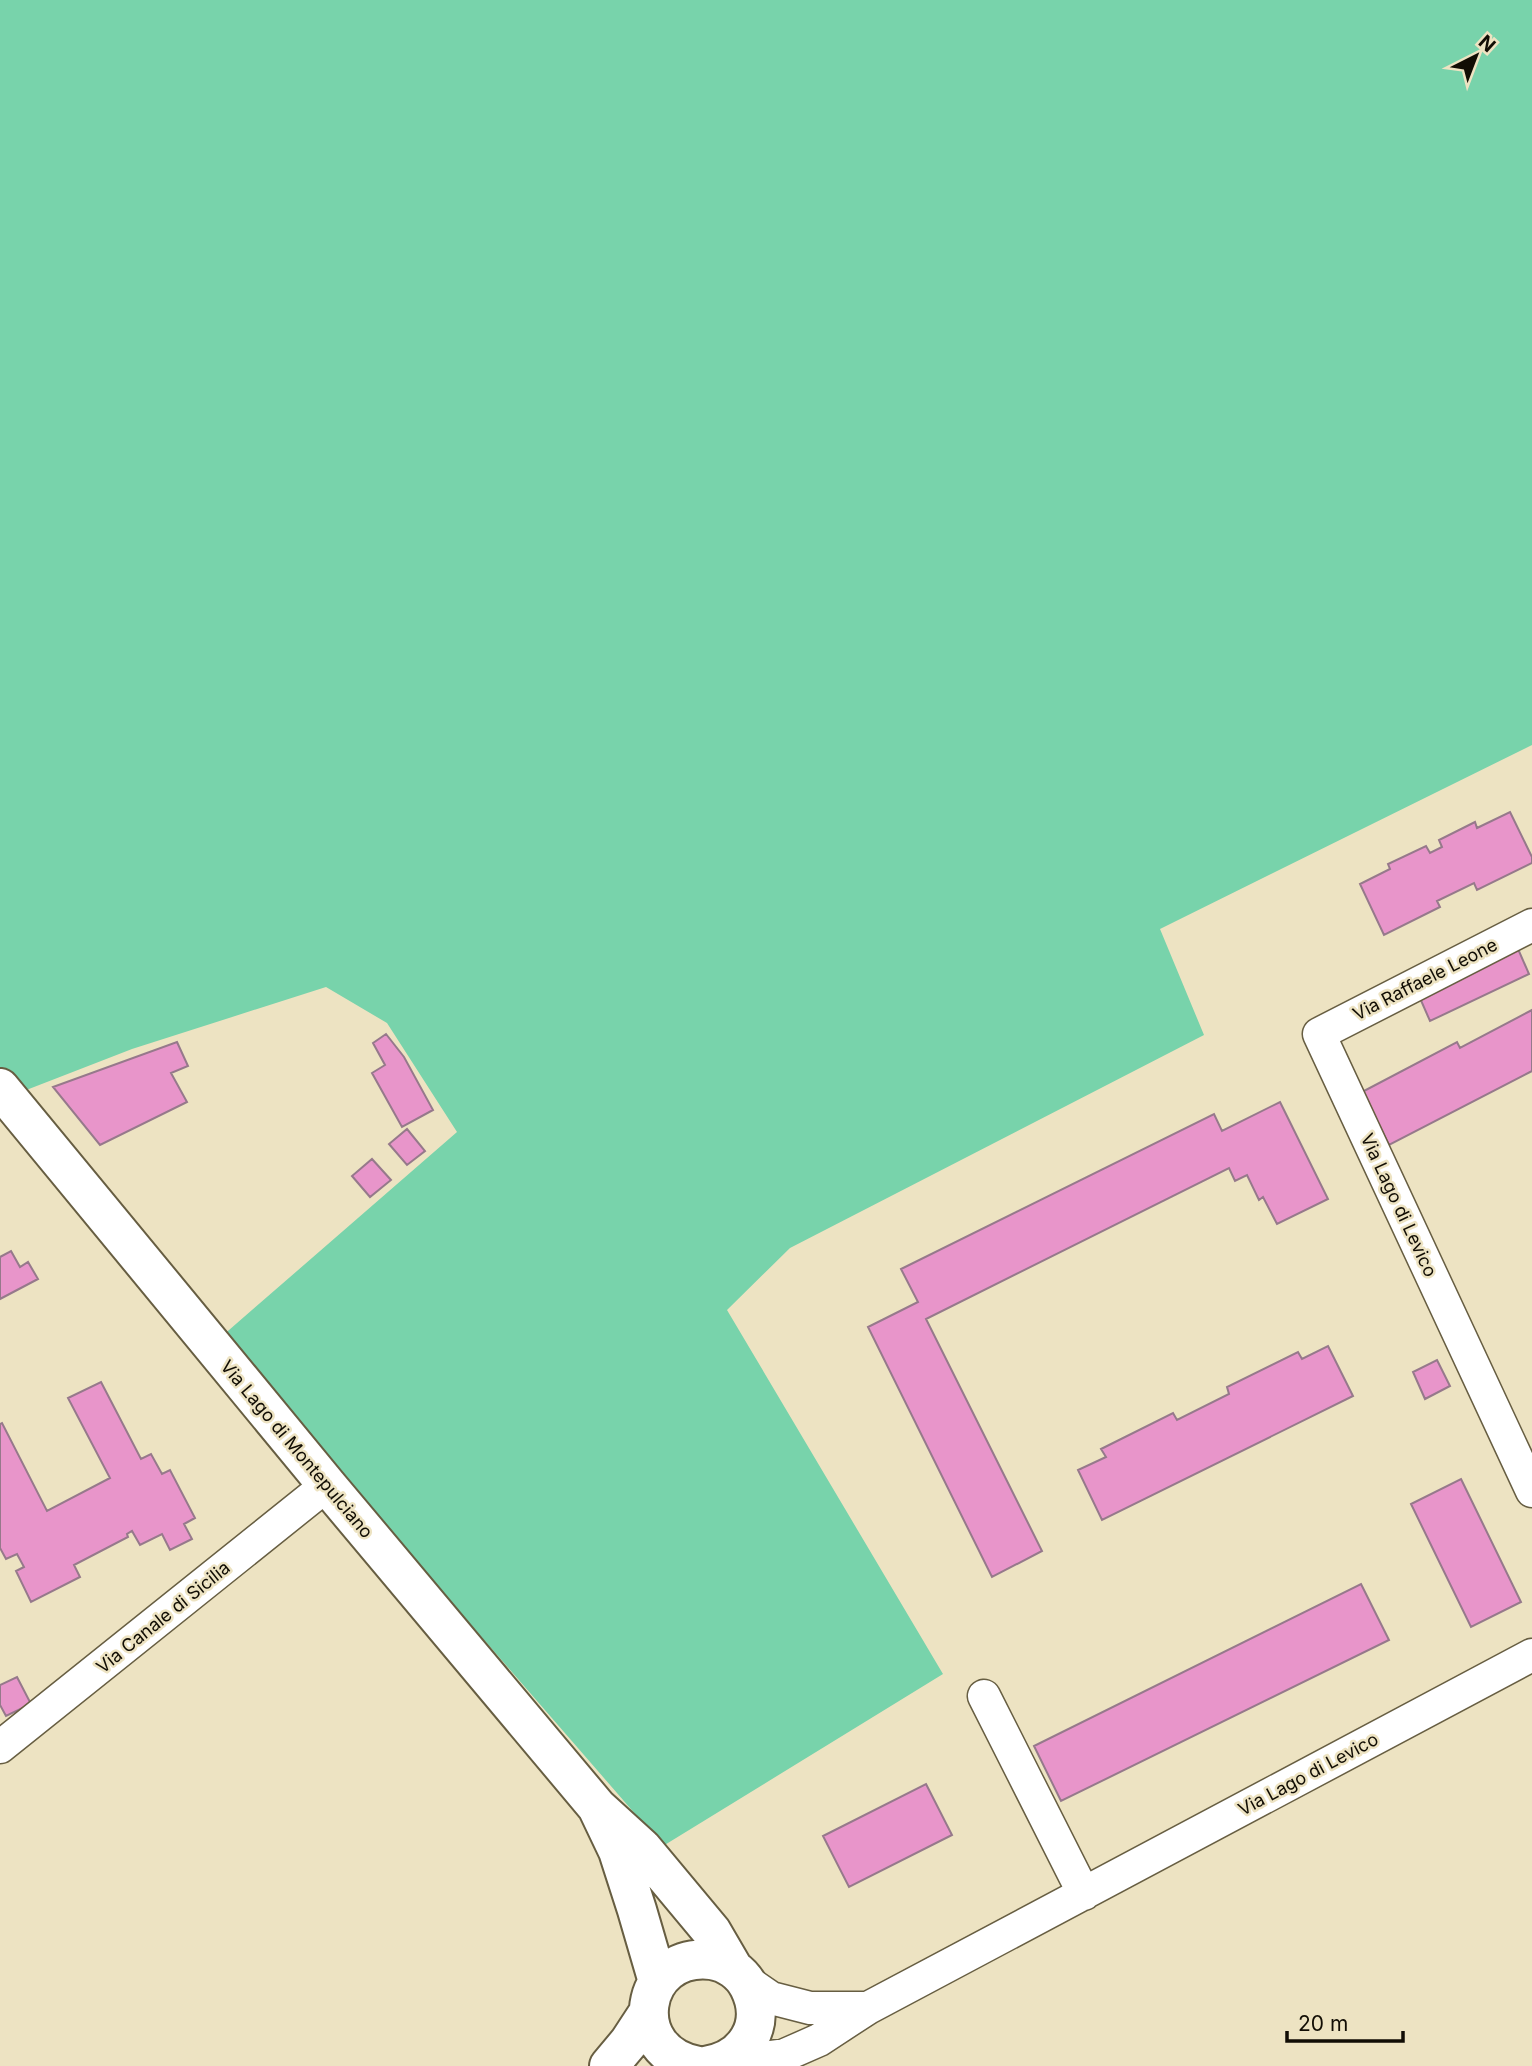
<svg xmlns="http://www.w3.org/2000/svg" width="1532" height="2066" viewBox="0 0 1532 2066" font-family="Inter,sans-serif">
	<rect width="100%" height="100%" fill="#ede3c2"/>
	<!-- green -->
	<path fill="#78d3ab" d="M0,0H1532V745L1160,929L1204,1035L790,1248L727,1310L943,1674L663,1846L221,1337L457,1132L387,1023L326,987L132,1049L16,1094L0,1075Z"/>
	<!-- building -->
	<path fill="#e895ca" stroke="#96798b" stroke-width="2" d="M1510,812L1532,857V863L1477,890L1474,883L1437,901L1440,907L1384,935L1360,884L1390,869L1388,864L1426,846L1430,853L1442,847L1439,840L1475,822L1477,828Z
		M1515,942L1529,974L1430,1021L1416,989Z
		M1532,1010V1071L1389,1145L1362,1092L1457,1042L1460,1048Z
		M386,1034L404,1057L433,1110L402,1127L372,1073L385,1065L373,1043Z
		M177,1042L188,1066L171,1073L187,1102L100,1145L53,1087Z
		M1280,1102L1328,1199L1277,1224L1263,1197L1259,1200L1247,1175L1235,1181L1229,1168L926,1319L1042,1551L992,1577L868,1327L918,1302L901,1269L1214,1114L1222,1131Z
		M407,1129L425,1151L407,1165L389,1144Z
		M372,1159L391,1180L370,1197L352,1176Z
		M11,1251L20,1267L28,1262L38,1279L0,1299V1257Z
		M1328,1346L1353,1396L1102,1520L1078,1470L1106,1457L1101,1449L1173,1413L1177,1420L1229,1394L1227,1387L1298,1352L1302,1359Z
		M1437,1360L1450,1386L1425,1399L1413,1372Z
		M101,1382L141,1459L151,1454L162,1474L170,1470L195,1518L184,1524L192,1539L170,1550L162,1534L140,1545L132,1531L127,1534L128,1537L74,1565L80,1577L31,1602L16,1571L24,1567L17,1554L6,1559L0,1548V1424L2,1423L47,1511L110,1478L68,1398Z
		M1461,1479L1521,1602L1471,1627L1411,1504Z
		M1361,1584L1389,1640L1061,1801L1034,1746Z
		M17,1677L31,1704L6,1716L0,1705V1685Z
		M926,1784L952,1835L849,1887L823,1836Z"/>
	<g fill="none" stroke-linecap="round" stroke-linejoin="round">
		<!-- street casing -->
		<g stroke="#675e42" stroke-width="35">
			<path id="street" d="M1532,925L1319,1034L1532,1491
				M984,1696L1084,1894
				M0,1747L327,1485
				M868,2008L1532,1655
				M718,2064L785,2055L819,2040L868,2008H810L771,1998L745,1980"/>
		</g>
		<!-- secondary casing -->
		<g stroke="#675e42" stroke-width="42">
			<path id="secondary" d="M0,1088L327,1485L597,1807
				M658,1982L637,1910L618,1851L597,1807L642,1848L712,1932L733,1968
				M609,2066L629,2042L648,2013
				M698,2066C623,2052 639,1952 711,1960C727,1962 742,1973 749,1987C768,2025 745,2060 705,2066"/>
		</g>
		<!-- street -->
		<use href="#street" stroke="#fff" stroke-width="32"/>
		<!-- secondary -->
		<use href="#secondary" stroke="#fff" stroke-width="38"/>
	</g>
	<g text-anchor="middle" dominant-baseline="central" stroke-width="5" stroke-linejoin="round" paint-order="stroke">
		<!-- street labels -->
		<g font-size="18" fill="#110d04" stroke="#ede3c2">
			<text transform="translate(1425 979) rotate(-27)">Via Raffaele Leone</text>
			<text transform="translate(1399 1205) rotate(65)">Via Lago di Levico</text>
			<text transform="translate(297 1449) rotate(50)">Via Lago di Montepulciano</text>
			<text transform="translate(163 1617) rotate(-39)">Via Canale di Sicilia</text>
			<text transform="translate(1308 1774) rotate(-28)">Via Lago di Levico</text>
		</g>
	</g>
	<!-- north arrow -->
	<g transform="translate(1476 56) rotate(42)" stroke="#ede3c2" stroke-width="5" paint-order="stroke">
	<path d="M0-5L12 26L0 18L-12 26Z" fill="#110d04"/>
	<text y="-10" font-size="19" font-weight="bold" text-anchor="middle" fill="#110d04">N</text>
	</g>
	<!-- scale -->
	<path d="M1287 2031v10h116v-10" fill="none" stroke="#110d04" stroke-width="3.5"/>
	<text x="1298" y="2031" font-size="21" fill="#110d04" stroke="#ede3c2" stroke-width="5" paint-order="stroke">20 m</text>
</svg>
